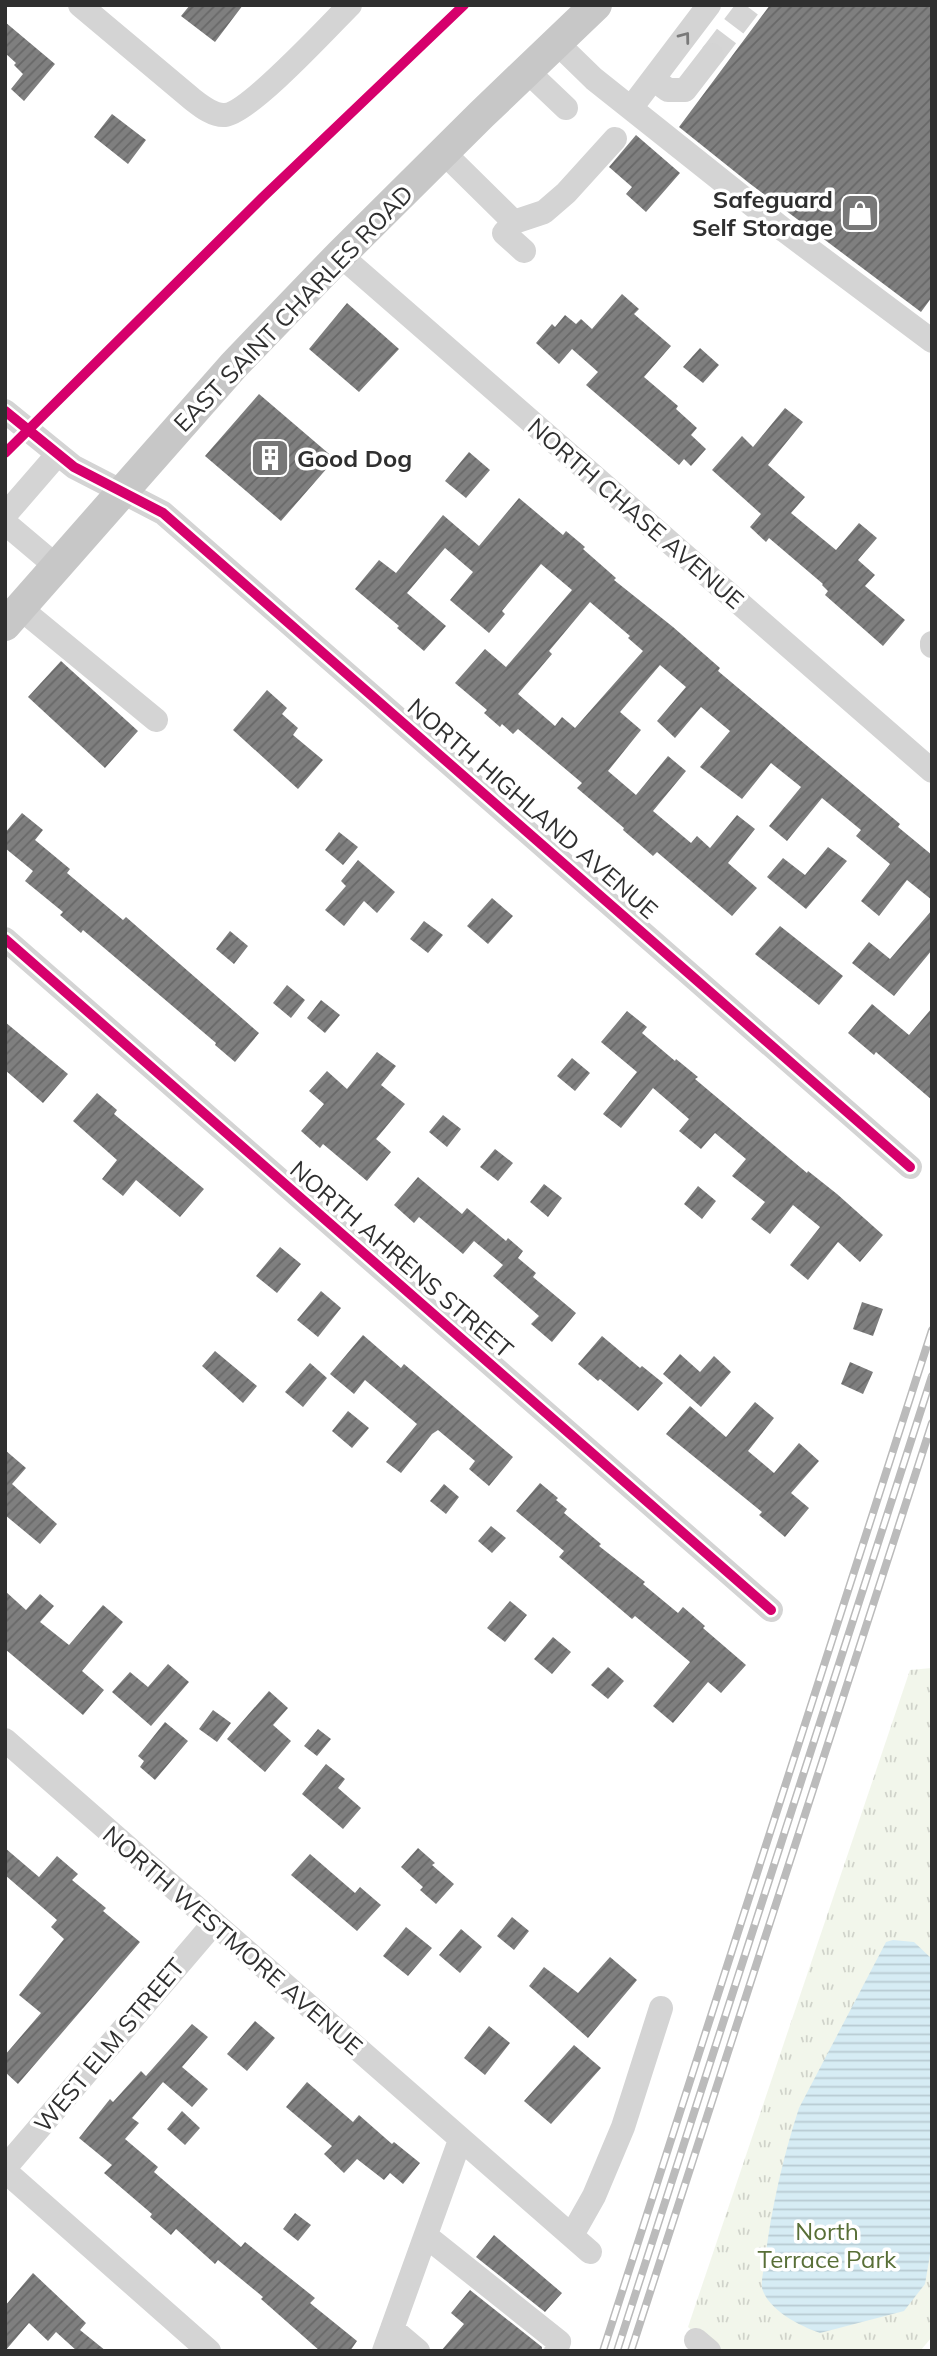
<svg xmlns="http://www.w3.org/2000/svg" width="937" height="2356" viewBox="0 0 937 2356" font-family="Mulish,sans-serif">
	<defs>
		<pattern id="park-tufts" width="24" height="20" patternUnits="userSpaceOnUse" patternTransform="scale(1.75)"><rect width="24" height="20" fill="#f2f6eb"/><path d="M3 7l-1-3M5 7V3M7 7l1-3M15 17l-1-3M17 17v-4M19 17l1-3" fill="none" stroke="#d0d3ca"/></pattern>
		<pattern id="water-rules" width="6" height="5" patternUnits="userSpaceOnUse" patternTransform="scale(1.75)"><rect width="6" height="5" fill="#d6ecf4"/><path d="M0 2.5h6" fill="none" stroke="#b8cbd2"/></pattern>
		<pattern id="building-hatch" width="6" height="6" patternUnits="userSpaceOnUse" patternTransform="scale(1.75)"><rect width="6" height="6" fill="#7f7f7f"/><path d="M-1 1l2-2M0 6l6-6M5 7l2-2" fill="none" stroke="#686868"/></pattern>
	</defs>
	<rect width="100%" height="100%" fill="#fff"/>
	<!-- park -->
	<path fill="url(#park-tufts)" d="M932,1668V2337L920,2351H715L688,2327L910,1670Z"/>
	<!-- water -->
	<path fill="url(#water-rules)" d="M893,1940L914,1942L932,1959V2243L925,2284L904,2311L820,2333C800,2326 768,2310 762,2288C761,2280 764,2269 765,2261C771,2209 783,2157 799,2108L886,1942Z"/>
	<!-- building -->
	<path fill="url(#building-hatch)" fill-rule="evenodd" d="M190,5H243L215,42L181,16Z
		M770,5H932V297L921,312L749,183L679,127Z
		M5,22L55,64L24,101L11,89L23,74L14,65L16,63L5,53Z
		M112,114L146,140L128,164L94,137Z
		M636,135L680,173L646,212L626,194L632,187L609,167Z
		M622,294L639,309L634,314L671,346L644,377L678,406L676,409L697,428L691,435L706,449L691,466L684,459L679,465L586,385L598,372L572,349L559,364L536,343L552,324L555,327L565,315L576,324L581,319L592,329Z
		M347,303L399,349L359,392L309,349Z
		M700,348L719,365L703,383L683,367Z
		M259,394L335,459L281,521L205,456Z
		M785,408L803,422L768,465L805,497L791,513L836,550L859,523L877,538L858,560L875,575L865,586L905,620L883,646L825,595L828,591L822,585L823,584L769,538L766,542L750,527L761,514L712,470L742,436L753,447Z
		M469,452L490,470L466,498L445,481Z
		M519,498L563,535L566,531L585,547L583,549L616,578L614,580L673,627L720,668L718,671L900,824L898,827L932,855V900L907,880L879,916L861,901L890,864L856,836L861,830L822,798L787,841L769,826L801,787L771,763L742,799L700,767L730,731L701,707L675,738L657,721L686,687L660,665L620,712L641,730L608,771L636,795L668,756L686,771L653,811L691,843L697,836L710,848L737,815L755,829L728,863L757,888L732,916L657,852L653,856L623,830L624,828L577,788L582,783L518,729L513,734L502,724L500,727L484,713L487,710L455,683L485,649L506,667L572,590L541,564L502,611L505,614L489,633L450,600L473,572L445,548L407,593L446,626L424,651L397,628L399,626L355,589L379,560L396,573L443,515L479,546ZM590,602L630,636L628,638L643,651L575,728L562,717L555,726L518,694L552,654L549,651Z
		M61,661L138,731L105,768L28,697Z
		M267,690L287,708L282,714L298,728L293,735L323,760L298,789L233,730Z
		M22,813L43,830L35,840L70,869L67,873L123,920L126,917L259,1033L235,1062L215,1045L216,1043L83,930L81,933L60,915L63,912L25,881L33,871L5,848V833Z
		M339,832L358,847L343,865L325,850Z
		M828,847L847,861L806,909L767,877L783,858L805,875Z
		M358,860L395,892L377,913L364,901L344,926L325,910L346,886L341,881Z
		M492,898L513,916L488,944L467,926Z
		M932,910V950L894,996L852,963L869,942L890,959Z
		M424,921L443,935L428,953L410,939Z
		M780,926L843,976L819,1005L755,954Z
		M230,931L248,946L234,964L216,949Z
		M287,985L305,1000L291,1018L273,1003Z
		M321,1000L340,1015L325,1033L307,1018Z
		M872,1004L909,1035L932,1008V1100L876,1052L874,1055L848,1033Z
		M627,1011L647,1027L642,1033L675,1061L676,1059L698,1077L695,1079L807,1173L808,1171L837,1194L883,1235L860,1262L838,1242L808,1280L790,1265L820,1227L793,1205L770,1234L751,1219L765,1202L732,1176L746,1159L715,1133L701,1149L679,1131L689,1119L653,1088L621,1128L603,1114L637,1072L601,1042Z
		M5,1022L68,1074L43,1103L5,1070Z
		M377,1052L396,1066L381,1085L405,1104L376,1139L391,1152L367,1181L323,1144L320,1148L301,1131L324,1104L309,1091L327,1071L347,1089Z
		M572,1058L590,1073L575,1091L557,1076Z
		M97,1093L117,1110L114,1114L204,1189L180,1217L136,1180L123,1196L102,1179L117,1160L73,1121Z
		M443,1115L461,1129L447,1147L429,1132Z
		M495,1149L513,1163L498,1181L480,1167Z
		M418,1177L462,1214L467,1208L506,1241L508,1238L523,1251L518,1258L536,1273L533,1277L576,1313L552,1342L531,1324L539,1316L493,1276L503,1265L474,1241L463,1254L419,1217L414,1223L394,1205Z
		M544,1184L562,1198L548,1217L530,1202Z
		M698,1186L716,1201L702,1219L684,1204Z
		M280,1247L301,1264L277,1293L256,1276Z
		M321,1291L341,1308L318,1337L297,1320Z
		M862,1302L883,1309L873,1336L853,1329Z
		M363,1335L401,1368L404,1364L513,1457L489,1486L469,1469L475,1461L438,1430L432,1434L401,1473L386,1462L417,1424L365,1380L354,1394L330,1374Z
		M602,1336L640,1368L642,1366L663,1383L638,1411L600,1379L598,1381L578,1364Z
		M215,1351L257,1386L243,1403L202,1366Z
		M680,1354L700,1372L714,1356L731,1372L701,1407L663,1374Z
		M850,1362L873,1372L863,1394L841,1384Z
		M310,1363L327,1378L303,1407L285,1392Z
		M755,1402L774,1418L748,1451L774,1473L799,1443L819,1461L791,1493L809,1508L785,1537L759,1515L762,1512L666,1434L690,1406L726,1437Z
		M348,1411L369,1428L352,1448L332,1431Z
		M5,1450L26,1468L12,1484L57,1524L40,1544L5,1515Z
		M540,1483L558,1498L556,1500L567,1509L564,1513L601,1544L599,1546L645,1582L643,1584L678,1613L683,1607L705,1626L703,1628L746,1665L721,1693L708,1682L673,1723L653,1706L690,1662L635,1616L632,1619L559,1557L564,1551L516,1511Z
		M444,1484L459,1497L446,1514L430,1501Z
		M491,1526L506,1538L492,1553L478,1541Z
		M5,1591L26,1610L40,1594L54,1606L40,1622L69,1645L103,1605L123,1622L82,1671L104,1690L83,1715L5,1649Z
		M510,1601L527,1615L505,1642L487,1628Z
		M553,1637L571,1652L552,1674L534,1659Z
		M168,1664L189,1682L151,1726L112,1692L130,1672L148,1687Z
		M608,1667L624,1681L608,1699L591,1685Z
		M269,1691L288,1708L273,1725L291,1741L265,1772L227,1739Z
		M213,1710L231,1723L217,1742L199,1729Z
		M165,1722L188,1741L155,1780L140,1767L144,1761L138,1756Z
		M318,1729L331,1739L317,1756L304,1746Z
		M326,1764L345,1779L338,1788L361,1808L343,1829L302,1794Z
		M5,1848L39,1877L57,1856L78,1874L72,1880L106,1908L103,1911L140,1942L18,2084L5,2072V2055L41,2013L19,1995L64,1939L51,1927L57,1920L5,1875Z
		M418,1848L435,1863L432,1865L454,1884L436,1904L420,1890L423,1887L401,1867Z
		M310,1854L355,1893L360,1887L381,1905L357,1931L291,1875Z
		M512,1917L529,1931L514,1950L497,1936Z
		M406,1927L432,1948L408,1976L383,1956Z
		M461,1929L482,1947L460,1973L439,1955Z
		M610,1957L637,1980L588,2038L529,1986L544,1967L578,1993Z
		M255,2021L275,2038L247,2071L227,2054Z
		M192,2024L208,2037L182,2067L208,2089L192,2107L163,2082L132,2118L139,2123L125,2139L158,2167L154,2172L241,2247L245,2242L315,2298L310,2303L357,2341L350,2351H320L261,2299L263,2297L218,2260L215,2264L176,2229L171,2235L150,2217L152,2214L104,2173L112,2165L79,2138L110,2099L113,2102L141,2071L146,2076Z
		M489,2026L510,2043L485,2075L464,2058Z
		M574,2045L601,2068L551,2124L524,2101Z
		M307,2082L353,2122L359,2115L392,2144L394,2142L420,2163L403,2184L390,2173L384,2180L357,2159L344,2173L324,2154L332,2146L286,2107Z
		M182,2111L200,2128L185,2145L167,2129Z
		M295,2213L311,2225L298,2241L283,2229Z
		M494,2235L562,2293L545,2312L476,2257Z
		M33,2273L86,2323L80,2330L106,2351H77L56,2332L48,2341L29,2323L5,2351V2306Z
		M470,2290L542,2347V2351H441L464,2324L451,2313Z"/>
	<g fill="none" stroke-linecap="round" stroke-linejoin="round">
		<!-- minor-tunnel -->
		<path stroke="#d5d5d5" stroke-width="24" stroke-dasharray="24 12" stroke-linecap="butt" d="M712,55L750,5"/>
		<!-- minor -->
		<path stroke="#d4d4d4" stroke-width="24" d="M80,5L192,99C201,106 213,116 225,115C249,113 329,26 350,5
			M556,42L594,79L785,231L932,341
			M526,70L566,108
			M653,79L668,90H685L712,55
			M631,108L709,5
			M443,152L514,222L504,233L524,251
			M514,222L544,212L566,193L615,139
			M340,255L932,771
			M5,411L74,467L163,513L910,1167
			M5,515L57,455
			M5,523L56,566
			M20,608L156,720
			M932,643V646
			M5,939L771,1610
			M5,1740L590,2252
			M5,2168L214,1923
			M5,2171L209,2351
			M572,2235L594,2196L623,2127L661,2008
			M426,2236L559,2342L556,2351
			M392,2329L418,2351
			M696,2340L709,2351
			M384,2351L460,2140"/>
		<!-- major -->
		<path stroke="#c7c7c7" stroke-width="32" d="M5,625L234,365L340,255L481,115L596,5"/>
		<!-- rail casing -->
		<g stroke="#bbb" stroke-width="8">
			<path id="rail" d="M603,2351L932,1330
				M617,2351L932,1376
				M631,2351L932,1423"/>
		</g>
		<!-- rail -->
		<use href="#rail" stroke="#fff" stroke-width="5" stroke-dasharray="16" stroke-linecap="butt"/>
		<!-- cycleway casing -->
		<g stroke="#fff" stroke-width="15">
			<path id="cycleway" d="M5,411L74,467L163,513L910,1167
				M5,453L262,198L464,5
				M5,939L771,1610"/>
		</g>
		<!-- cycleway -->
		<use href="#cycleway" stroke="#d6006c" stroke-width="10"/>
	</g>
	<!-- one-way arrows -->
	<defs><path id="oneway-chevron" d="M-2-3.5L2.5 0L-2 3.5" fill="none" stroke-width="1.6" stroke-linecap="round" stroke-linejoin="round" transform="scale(1.75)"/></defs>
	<use stroke="#797979" href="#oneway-chevron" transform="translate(685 37) rotate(-53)"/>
	<!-- icons -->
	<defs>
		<g id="shop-square" transform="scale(2.0125)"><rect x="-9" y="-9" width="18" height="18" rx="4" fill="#787878" stroke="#fff"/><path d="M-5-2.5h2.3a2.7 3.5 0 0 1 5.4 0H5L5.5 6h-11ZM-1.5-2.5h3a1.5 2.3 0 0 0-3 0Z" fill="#fff"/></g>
		<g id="building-square" transform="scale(2.0125)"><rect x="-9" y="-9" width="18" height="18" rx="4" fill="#787878" stroke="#fff"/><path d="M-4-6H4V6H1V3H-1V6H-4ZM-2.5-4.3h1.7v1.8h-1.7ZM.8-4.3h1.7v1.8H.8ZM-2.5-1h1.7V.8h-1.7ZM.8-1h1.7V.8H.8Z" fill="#fff"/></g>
	</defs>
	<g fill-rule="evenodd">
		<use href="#shop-square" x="860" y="213"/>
		<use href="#building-square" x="270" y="458"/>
	</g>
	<g text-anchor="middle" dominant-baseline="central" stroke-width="7" stroke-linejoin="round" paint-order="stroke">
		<!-- poi labels -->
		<g font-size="24" font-weight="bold" fill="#2f2f2f" stroke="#fff" text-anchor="end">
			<text x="833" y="199">Safeguard<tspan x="833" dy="28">Self Storage</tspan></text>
			<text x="297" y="458" text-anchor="start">Good Dog</text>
		</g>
		<!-- street labels -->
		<g font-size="24" fill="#2f2f2f" stroke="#fff">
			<text transform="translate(293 308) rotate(-46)">EAST SAINT CHARLES ROAD</text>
			<text transform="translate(636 513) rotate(41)">NORTH CHASE AVENUE</text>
			<text transform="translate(533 808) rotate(41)">NORTH HIGHLAND AVENUE</text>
			<text transform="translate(402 1259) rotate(41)">NORTH AHRENS STREET</text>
			<text transform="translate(233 1940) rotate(41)">NORTH WESTMORE AVENUE</text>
			<text transform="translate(109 2045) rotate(-50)">WEST ELM STREET</text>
		</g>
		<!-- park labels -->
		<g font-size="24" fill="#586f37" stroke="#fff">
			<text x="827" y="2231">North<tspan x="827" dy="28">Terrace Park</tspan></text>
		</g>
	</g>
	<!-- border -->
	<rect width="937" height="2356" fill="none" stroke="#2f2f2f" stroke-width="14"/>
</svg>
